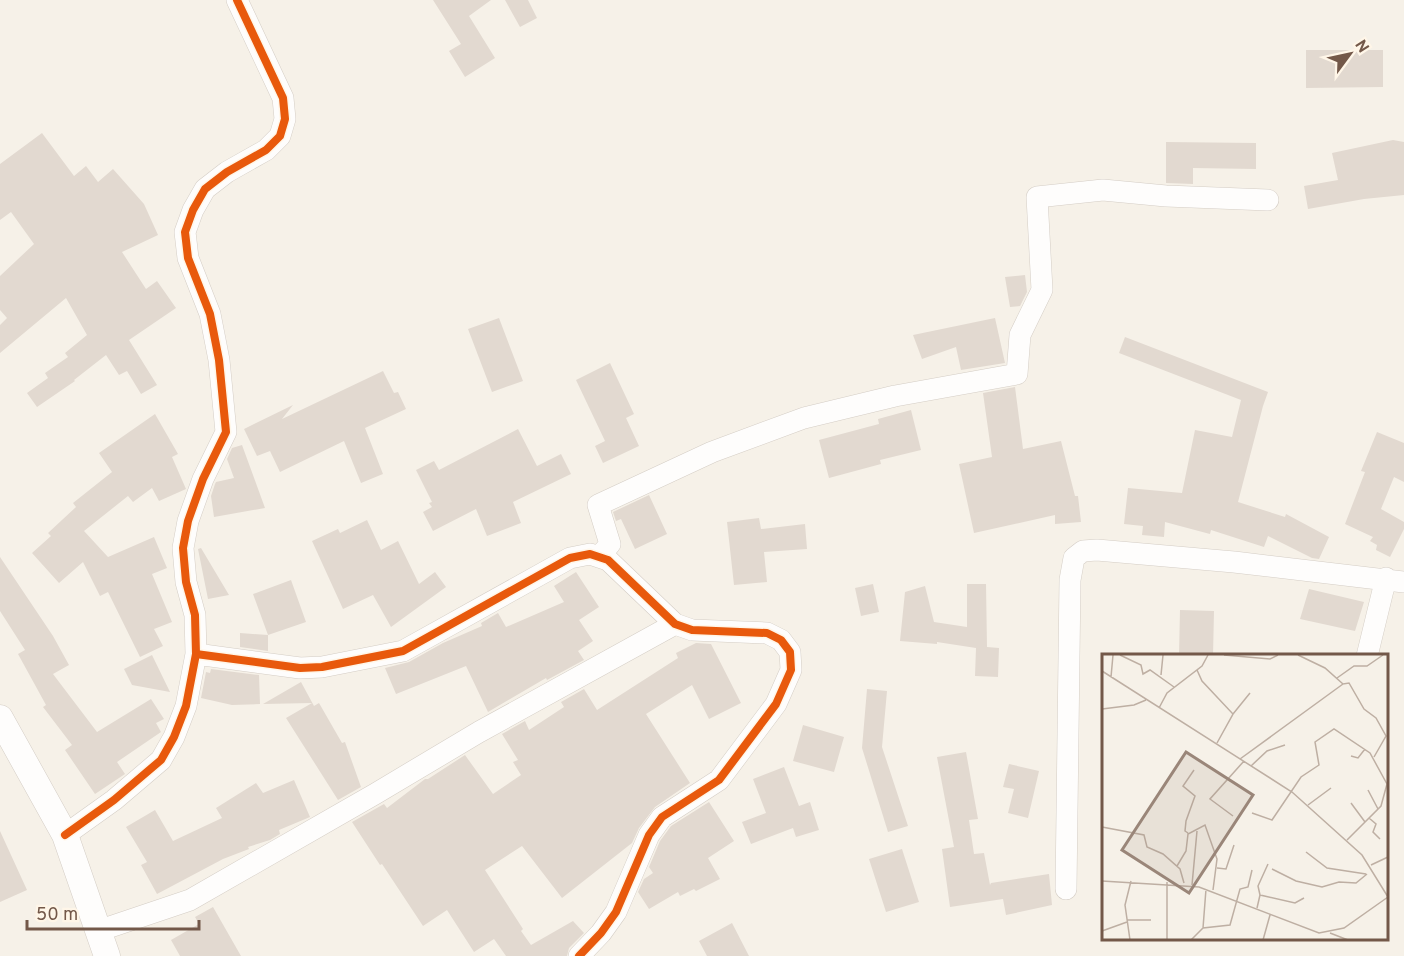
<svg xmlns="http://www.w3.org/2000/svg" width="1404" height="956" viewBox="0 0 1404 956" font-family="Overpass,sans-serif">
	<rect width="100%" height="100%" fill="#f6f1e8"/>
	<!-- building -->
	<path fill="#e2d9d0" d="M433,0H491L469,16L495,58L465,77L449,51L461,44Z
		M505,0H528L537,18L520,27Z
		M1306,50H1383V87L1306,88Z
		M42,133L74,176L86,166L98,182L113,169L144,204L158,235L122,252L146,289L157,281L176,308L129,340L157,385L141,394L127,371L119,375L106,355L74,380L75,381L37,407L27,393L48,378L45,373L68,357L65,353L87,335L66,298L0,353V325L7,318L0,310V276L34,244L11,212L0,220V164Z
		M1393,140L1404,142V195L1364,199L1308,209L1304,186L1338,180L1332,153Z
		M1166,142L1256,143V169L1193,168V184L1166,183Z
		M1025,275L1027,292L1020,306L1010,307L1005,277Z
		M499,318L523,381L492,392L468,329Z
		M995,318L1005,363L961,370L956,347L922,359L913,335Z
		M1125,337L1268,392L1263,406L1238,502L1285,517L1286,514L1329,537L1319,559L1312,558L1268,536L1264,547L1211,530L1210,534L1165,522L1164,537L1142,535L1143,526L1124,524L1128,488L1182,493L1195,430L1232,437L1241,400L1119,353Z
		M610,363L634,414L626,418L639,446L603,463L595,446L605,441L576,380Z
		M383,371L394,393L398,392L406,409L365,428L383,474L361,483L344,441L280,472L270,451L257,456L244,429L293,405L282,419Z
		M1015,387L1023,449L1061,441L1075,496H1078L1081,522L1055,524V515L974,533L959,464L992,457L983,393Z
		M911,410L921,450L880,460L881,464L829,478L819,440L879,424L878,419Z
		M155,414L178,454L172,457L186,489L159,501L152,488L133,502L128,496L84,531L108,557L154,537L167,568L152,574L172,622L154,629L163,646L140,657L108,592L100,596L83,562L59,583L32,553L51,536L48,533L76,507L73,503L112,472L99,453Z
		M518,429L537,466L561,454L571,474L513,502L521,523L487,536L476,509L433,531L423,512L432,507L429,503L432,502L416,470L434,461L439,470Z
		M1377,432L1404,443V482L1394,477L1381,509L1404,522V529L1390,557L1376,550L1377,545L1370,541L1373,537L1345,524L1365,472L1361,471Z
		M242,445L265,508L214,517L211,496L215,484L216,482L234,478L227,459L232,448Z
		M649,495L667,534L635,549L621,519L616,521L613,512Z
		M759,518L761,529L805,524L807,549L764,552L767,582L734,585L727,522Z
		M367,520L381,550L398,541L419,584L435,572L446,587L391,627L373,595L343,609L312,541L338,529L340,533Z
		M201,548L229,595L208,599L198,549Z
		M0,557L53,636L69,665L53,674L97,732L151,699L164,719L156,723L161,732L117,762L125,774L95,794L65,750L72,745L43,707L46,705L18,654L25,650L0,611Z
		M576,572L599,607L579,620L593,641L578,651L584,660L547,680L546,678L488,712L466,666L396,694L385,668L409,662L443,643L482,626L481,623L498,613L506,627L564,602L554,586Z
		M291,580L306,622L268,635V651L240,647V633L268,635L253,594Z
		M873,584L879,612L861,616L855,588Z
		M967,584H986L987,647L999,648L998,677L975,676L976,648L937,642V644L900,641L905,592L925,586L934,622L967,627Z
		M1309,589L1364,602L1355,631L1300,619Z
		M1180,610L1214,611L1213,656H1179Z
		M696,643L711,644L741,703L709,719L692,685L646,714L690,783L655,807L639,828L632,843L562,898L522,846L485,870L523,929L521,931L531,945L573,921L584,933L569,948L567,956H506L494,939L474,952L447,910L423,926L382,864L380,865L352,822L384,804L387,808L425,779H428L465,755L493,794L521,775L513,762L518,760L502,734L525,721L529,730L564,707L561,702L584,689L597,710L678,658L676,653Z
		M152,655L170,692L132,685L124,669Z
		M211,669L259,675L260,704L232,705L201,698L206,672L210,673Z
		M301,682L314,706L319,703L342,743L345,742L361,787L338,800L286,718L312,703L263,704Z
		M867,689L887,691L882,747L908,826L888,832L862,748Z
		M803,725L844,737L834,772L793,761Z
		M966,752L978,819L969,820L974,854L984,853L990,885L991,883L1049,874L1052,905L1006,915L1003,899L950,907L942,849L954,847L937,757Z
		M1009,764L1039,771L1028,818L1008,813L1014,789L1003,787Z
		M784,767L799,806L810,802L819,830L796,837L793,828L751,844L742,822L766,813L753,779Z
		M294,780L310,817L279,830L280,834L270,840L248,847L249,849L223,859L157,894L141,865L147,862L126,827L155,810L173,841L222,818L216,808L256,783L263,793Z
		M709,802L734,841L708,858L720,879L696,891L694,889L680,896L678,892L649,909L638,892L644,879L653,873L649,867L660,841L671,826Z
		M0,831L27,890L0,902Z
		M902,849L919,902L886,912L869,859Z
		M213,907L241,956H180L171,940L199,924L195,917Z
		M732,923L749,956H707L699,941Z"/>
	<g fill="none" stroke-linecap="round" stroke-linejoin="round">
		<!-- minor casing -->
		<g stroke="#d4cdc5" stroke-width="22">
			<path id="minor" d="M599,557L610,544L598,505L712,452L804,418L895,396L1017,374L1020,335L1042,290L1037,197L1103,190L1166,196L1268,200
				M196,654L300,668L322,667L403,651L570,558L590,554L608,560L675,624L692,630L767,633L781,640L790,652L791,670L776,704L719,780L662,817L649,835L616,912L601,933L579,956
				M1367,656L1386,578
				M65,835L114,800L161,760L174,737L186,706L196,654L195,615L186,582L183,548L188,521L203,479L226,432L219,360L210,314L188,258L185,232L193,210L205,189L227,172L266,150L280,136L285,119L283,98L237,0
				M1066,889L1070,580L1074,558L1083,551L1097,550L1234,562L1404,582
				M98,931L190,900L375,794L479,732L675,624"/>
		</g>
		<!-- tertiary casing -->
		<g stroke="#d4cdc5" stroke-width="27">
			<path id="tertiary" d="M0,718L65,835L107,956"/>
		</g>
		<!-- minor -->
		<use href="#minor" stroke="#fefdfc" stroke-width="21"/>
		<!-- tertiary -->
		<use href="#tertiary" stroke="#fefdfc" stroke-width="26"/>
		<!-- cycleway casing -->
		<g stroke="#fff6e8" stroke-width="11">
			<path id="cycleway" d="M196,654L300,668L322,667L403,651L570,558L590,554L608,560L675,624L692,630L767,633L781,640L790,652L791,670L776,704L719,780L662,817L649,835L616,912L601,933L579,956
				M65,835L114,800L161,760L174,737L186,706L196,654L195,615L186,582L183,548L188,521L203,479L226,432L219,360L210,314L188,258L185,232L193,210L205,189L227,172L266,150L280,136L285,119L283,98L237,0"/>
		</g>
		<!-- cycleway -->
		<use href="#cycleway" stroke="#e8590c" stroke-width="8"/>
	</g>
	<!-- overview -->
	<g transform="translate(1102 654)">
		<rect width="286" height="286" fill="#f6f1e8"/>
		<path fill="none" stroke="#beafa3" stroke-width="1.5" d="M18,1L39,11L41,20L48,16L72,33M122,1L168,5L176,1M196,1L223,14L241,30L247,29L262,55L274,64L284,82L272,103M95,16L100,27L131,60L115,89M0,17L190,138L260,201L286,243M59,21L61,1M9,23L11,1M235,24L252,12H265L281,1M57,54L65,39L100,12L106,1M0,55L32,51L44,46M131,60L148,39M249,102L256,104L263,95M138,105L241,30M149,112L165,97L183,91M266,136L276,155M249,149L263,168M206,151L229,134M150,159L170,166L199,123L217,111L213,88L232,75L268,99L285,130L279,152L245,186M131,162L108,145L142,107M267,164L274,170L271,178L278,185M0,173L42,181L45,193L61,200L78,215L82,229M86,179L83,177L84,167L93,142L81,132L92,116M204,198L225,214L264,220M269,211L286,203M75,212L84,197L86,180L103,171L115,205L111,236M115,214L124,215L132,191M170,215L194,227L220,233L237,228L254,229L265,220M0,227L97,233L217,279L242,274L286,243M90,231L95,177M158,241L156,232L166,210M155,254L158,241L193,249L202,244M25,266H49M101,274L104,235M0,277L25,268M228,279L246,286M28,286L23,251L29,227M65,286V228M89,286L101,274L128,271L138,235L146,233L150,216M161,286L168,261"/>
		<path fill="#9a8679" fill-opacity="0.15" stroke="#9a8679" stroke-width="3" d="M84,98L151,141L87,239L20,196Z"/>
		<rect width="286" height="286" fill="none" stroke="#735849" stroke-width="3"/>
	</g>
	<!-- north arrow -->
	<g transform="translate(1350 54) rotate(57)" stroke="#fff6e8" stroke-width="4.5" paint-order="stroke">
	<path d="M0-4.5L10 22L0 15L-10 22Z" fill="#735849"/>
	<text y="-9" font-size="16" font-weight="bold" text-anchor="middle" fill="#735849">N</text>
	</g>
	<!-- scale -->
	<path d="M27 920v9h172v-9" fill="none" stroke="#735849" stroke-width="3"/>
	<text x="36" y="920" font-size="18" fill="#735849" stroke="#fff6e8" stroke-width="4.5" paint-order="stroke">50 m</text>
</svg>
